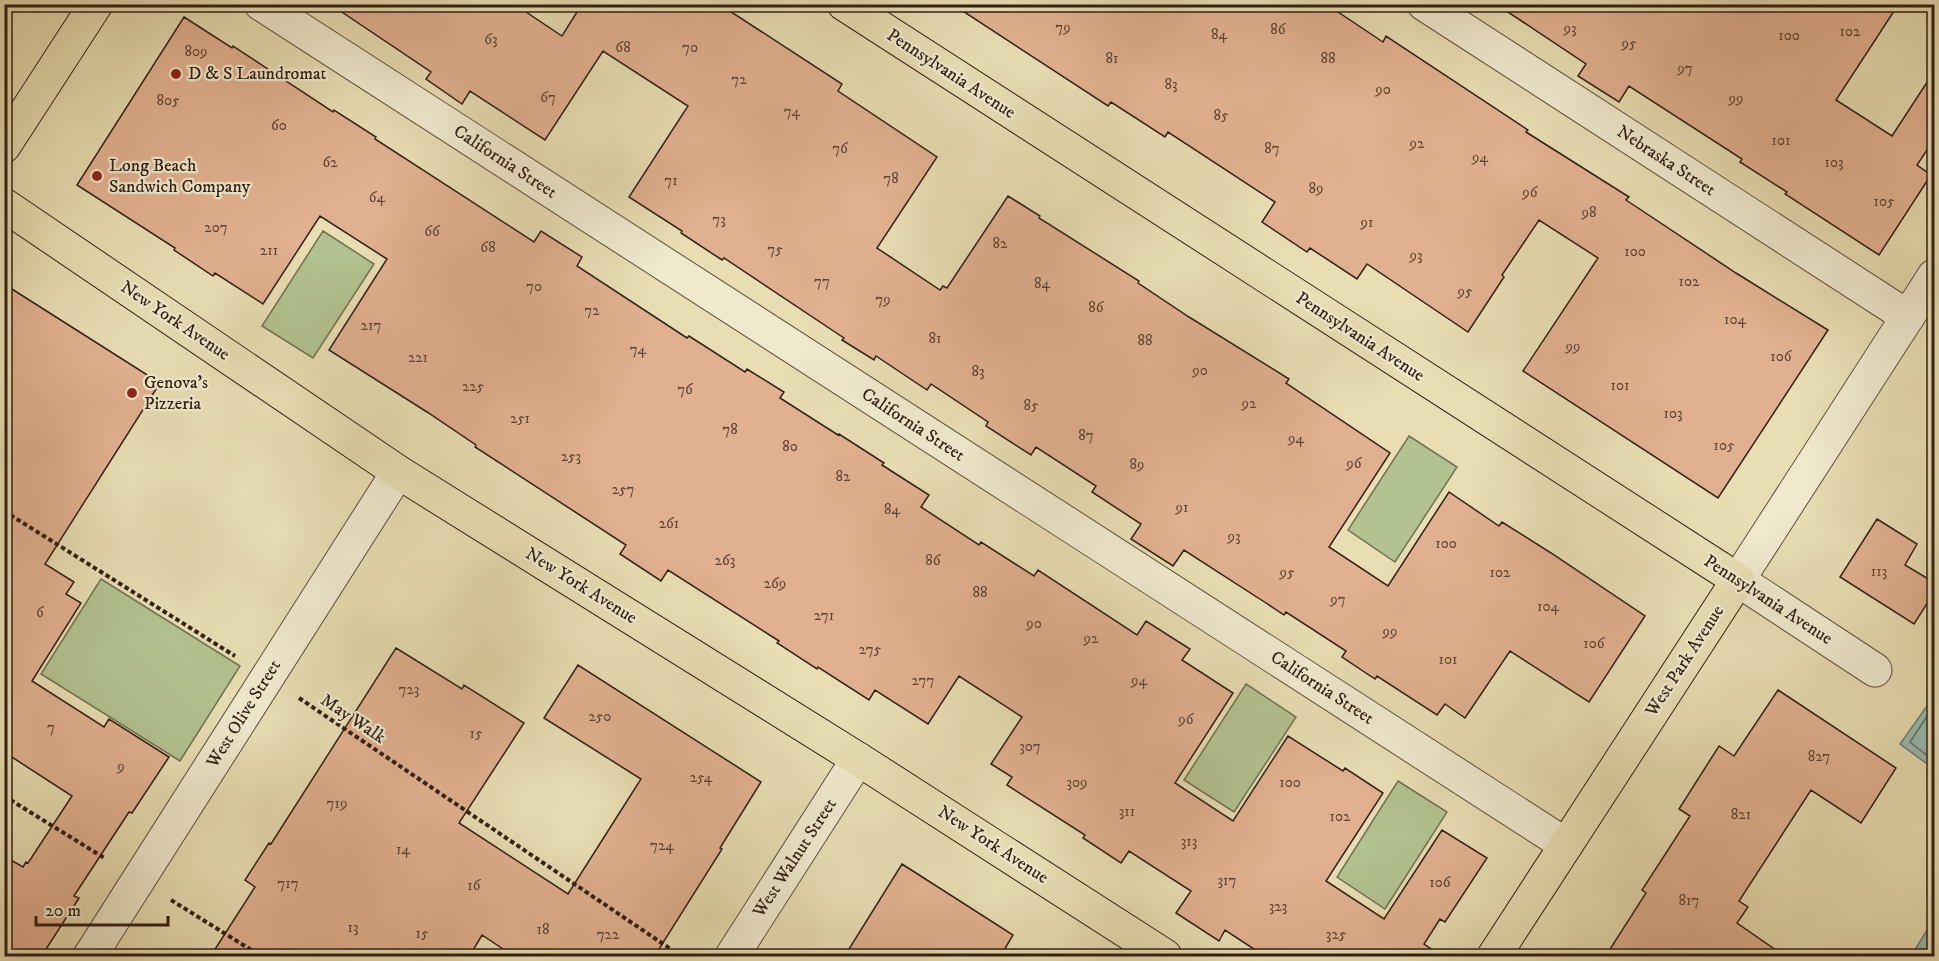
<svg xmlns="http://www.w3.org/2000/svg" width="1939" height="961" viewBox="0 0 1939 961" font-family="'IM FELL DW Pica',serif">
	<rect width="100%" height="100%" fill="#e8ddb3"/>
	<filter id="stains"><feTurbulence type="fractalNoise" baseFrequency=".00333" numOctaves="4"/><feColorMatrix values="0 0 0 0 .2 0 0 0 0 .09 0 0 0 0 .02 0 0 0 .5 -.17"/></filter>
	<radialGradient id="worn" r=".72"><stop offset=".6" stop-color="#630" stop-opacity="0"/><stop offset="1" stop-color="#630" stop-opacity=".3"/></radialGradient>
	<!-- green -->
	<path fill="#b2c290" stroke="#727152" stroke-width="1.5" d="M323,231L374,264L313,358L262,326Z
		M1409,436L1457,467L1395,562L1348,530Z
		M101,579L240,666L180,761L41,674Z
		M1246,684L1296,717L1234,812L1184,780Z
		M1398,781L1447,812L1385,909L1337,877Z"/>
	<!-- water -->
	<path fill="#98bbb1" stroke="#6f7d73" stroke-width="1.5" d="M1934,696V769L1900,744Z
		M1934,919V956H1911Z"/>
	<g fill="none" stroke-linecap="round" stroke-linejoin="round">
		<!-- shore -->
		<path stroke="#646e63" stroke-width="1.5" d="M1934,706L1910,742L1934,761"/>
	</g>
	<!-- building -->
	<path fill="#e1b090" stroke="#312015" stroke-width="1.5" d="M330,4H514L562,36L582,4H719L842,84L838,91L937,157L877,248L940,290L943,286L947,288L1008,196L1040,216L1039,218L1139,281L1138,283L1189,317L1289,379L1286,383L1390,453L1329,547L1388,586L1449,492L1499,526L1502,522L1551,553L1645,616L1589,702L1510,651L1465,718L1445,704L1437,715L1377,676L1375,679L1342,657L1346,651L1286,612L1284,615L1266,603L1184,550L1173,566L1131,539L1141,524L1092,492L1096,486L1036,447L1031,455L986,426L988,422L931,384L927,390L876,356L874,360L842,340L844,338L724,258L722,260L681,233L682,231L629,197L688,106L603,51L545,140L470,91L462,104L426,79L431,72Z
		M952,4H1326L1383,42L1386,36L1528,130L1526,132L1629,197L1626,200L1736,273L1828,330L1718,498L1523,371L1598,258L1539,220L1502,275L1504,277L1468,332L1367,264L1357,279L1310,248L1307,252L1262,222L1275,202L1168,132L1165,137L1111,102L1108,106Z
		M1496,4L1898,5L1836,100L1892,136L1935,70V138L1917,165L1931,175L1879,255L1785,194L1787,192L1740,162L1742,159L1629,86L1619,102L1578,76L1586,64Z
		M184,17L232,48L233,46L333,112L334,110L376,137L375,139L534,242L541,231L582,257L577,266L687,338L689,336L745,372L747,369L784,392L780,398L838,435L839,434L884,463L882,465L929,495L921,507L979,545L981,542L1034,576L1038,570L1137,635L1146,621L1190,649L1182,660L1233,693L1175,783L1233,821L1288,736L1343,771L1345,768L1383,793L1326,881L1384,919L1442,830L1487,858L1445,922L1440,919L1424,944L1443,957H1266L1225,930L1219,941L1176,913L1191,891L1129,851L1121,863L1083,838L1085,835L1007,785L1012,777L991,764L1022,717L959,676L928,724L875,690L869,700L818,667L817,669L777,643L779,641L668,570L661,581L620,554L626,545L475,447L476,445L427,412L329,350L387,259L320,216L263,304L215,273L213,276L174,250L175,248L77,185Z
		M4,284L160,383L45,564L74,582L66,594L81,603L32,681L104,727L109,719L169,757L132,813L129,812L74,896L79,898L41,957H4V856L23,867L26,862L28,863L72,796L4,752Z
		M1877,519L1917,544L1905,565L1935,583V591L1914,624L1840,577Z
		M396,648L462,689L464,685L524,723L459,823L568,894L641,779L544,718L578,665L761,782L720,848L722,849L654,957H515L482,935L469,957H210L255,887L245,880L269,843L271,844Z
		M1778,690L1896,768L1861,823L1811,790L1739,901L1748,907L1737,923L1786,957H1605L1646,893L1642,890L1690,816L1679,809L1719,746L1734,756Z
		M902,864L1013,935L1000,957H844Z"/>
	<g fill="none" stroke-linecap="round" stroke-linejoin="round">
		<!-- street casing -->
		<g stroke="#5f4f3c" stroke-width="35">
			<path id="street" d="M261,4L1566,845
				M1424,4L1908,317
				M1875,670L1738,580L1934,276
				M90,956L398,472
				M732,956L858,759"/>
		</g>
		<!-- highway casing -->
		<g stroke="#312015" stroke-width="35">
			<path id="highway" d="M844,4L1738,580L1494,956
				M4,146L96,4
				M4,205L398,472L858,759L1165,956"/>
		</g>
		<!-- path -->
		<path stroke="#312015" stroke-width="4" stroke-dasharray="4.5 3" stroke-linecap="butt" d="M4,511L235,656
			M299,698L681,956
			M4,796L106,859
			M171,900L261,956"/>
		<!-- street -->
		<use href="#street" stroke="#f0e9ce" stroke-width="33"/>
		<!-- highway -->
		<use href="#highway" stroke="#e8ddb3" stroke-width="33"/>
	</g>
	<!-- markers -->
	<g fill="#8f2418" stroke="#f0e9ce" stroke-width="2">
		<circle cx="176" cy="74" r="6"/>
		<circle cx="97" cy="176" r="6"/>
		<circle cx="132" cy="393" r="6"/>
	</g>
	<g text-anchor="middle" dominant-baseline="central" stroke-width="4.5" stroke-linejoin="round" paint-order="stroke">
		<!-- number labels -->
		<g font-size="15" fill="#5d4434">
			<text x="1063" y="27">79</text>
			<text x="1570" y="28">93</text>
			<text x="1278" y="29">86</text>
			<text x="1850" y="31">102</text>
			<text x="1219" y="34">84</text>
			<text x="1789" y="35">100</text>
			<text x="491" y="39">63</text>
			<text x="1629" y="43">95</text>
			<text x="623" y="47">68</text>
			<text x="690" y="47">70</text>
			<text x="196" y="51">809</text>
			<text x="1112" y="58">81</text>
			<text x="1328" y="58">88</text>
			<text x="1685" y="68">97</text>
			<text x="739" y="79">72</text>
			<text x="1171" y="84">83</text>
			<text x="1383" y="89">90</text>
			<text x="548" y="97">67</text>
			<text x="1736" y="98">99</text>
			<text x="168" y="100">805</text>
			<text x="792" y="111">74</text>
			<text x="1221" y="115">85</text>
			<text x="279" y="125">60</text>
			<text x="1781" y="140">101</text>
			<text x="1417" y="143">92</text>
			<text x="840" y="148">76</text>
			<text x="1272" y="148">87</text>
			<text x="1480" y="157">94</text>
			<text x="330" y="162">62</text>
			<text x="1834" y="162">103</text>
			<text x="891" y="178">78</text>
			<text x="671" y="180">71</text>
			<text x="1316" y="188">89</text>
			<text x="1530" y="192">96</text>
			<text x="377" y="197">64</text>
			<text x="1884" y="201">105</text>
			<text x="1589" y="212">98</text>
			<text x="719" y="219">73</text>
			<text x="1367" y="222">91</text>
			<text x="216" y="227">207</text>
			<text x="432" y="231">66</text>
			<text x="1000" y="243">82</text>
			<text x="488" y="247">68</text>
			<text x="775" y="249">75</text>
			<text x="269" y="250">211</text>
			<text x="1635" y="251">100</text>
			<text x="1416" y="255">93</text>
			<text x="822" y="281">77</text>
			<text x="1689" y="281">102</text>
			<text x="1042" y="283">84</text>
			<text x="534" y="286">70</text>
			<text x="1465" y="291">95</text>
			<text x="883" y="299">79</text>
			<text x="1096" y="307">86</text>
			<text x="592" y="310">72</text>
			<text x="1735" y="319">104</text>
			<text x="371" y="325">217</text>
			<text x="935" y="338">81</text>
			<text x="1145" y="340">88</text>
			<text x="1573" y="346">99</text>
			<text x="638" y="349">74</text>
			<text x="1781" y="356">106</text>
			<text x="418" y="357">221</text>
			<text x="1200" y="370">90</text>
			<text x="978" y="371">83</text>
			<text x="1620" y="385">101</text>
			<text x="473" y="386">225</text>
			<text x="685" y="389">76</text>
			<text x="1249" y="403">92</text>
			<text x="1031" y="405">85</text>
			<text x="1673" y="413">103</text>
			<text x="520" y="418">251</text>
			<text x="730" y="429">78</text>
			<text x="1086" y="435">87</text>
			<text x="1296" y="438">94</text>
			<text x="1724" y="445">105</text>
			<text x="790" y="446">80</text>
			<text x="571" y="456">253</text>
			<text x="1354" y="463">96</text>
			<text x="1137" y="464">89</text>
			<text x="843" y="476">82</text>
			<text x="623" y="489">257</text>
			<text x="1182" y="507">91</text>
			<text x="892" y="509">84</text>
			<text x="669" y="523">261</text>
			<text x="1234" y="536">93</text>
			<text x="1446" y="543">100</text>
			<text x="725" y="560">263</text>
			<text x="933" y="560">86</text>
			<text x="1879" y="571">113</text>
			<text x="1287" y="572">95</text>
			<text x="1500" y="572">102</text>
			<text x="775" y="583">269</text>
			<text x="980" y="592">88</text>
			<text x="1338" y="599">97</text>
			<text x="1548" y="606">104</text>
			<text x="40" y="612">6</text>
			<text x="824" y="615">271</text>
			<text x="1034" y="623">90</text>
			<text x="1390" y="631">99</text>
			<text x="1091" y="638">92</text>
			<text x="1594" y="643">106</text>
			<text x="870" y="649">275</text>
			<text x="1448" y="659">101</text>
			<text x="923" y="680">277</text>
			<text x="1139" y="680">94</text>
			<text x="409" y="689">723</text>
			<text x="600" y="716">250</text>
			<text x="1186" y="719">96</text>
			<text x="51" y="727">7</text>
			<text x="476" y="733">15</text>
			<text x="1030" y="746">307</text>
			<text x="1819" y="756">827</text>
			<text x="121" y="766">9</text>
			<text x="701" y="777">254</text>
			<text x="1077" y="782">309</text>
			<text x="1290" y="782">100</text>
			<text x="337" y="803">719</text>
			<text x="1127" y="811">311</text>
			<text x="1741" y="814">821</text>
			<text x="1340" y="816">102</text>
			<text x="1189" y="841">313</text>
			<text x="662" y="845">724</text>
			<text x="403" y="849">14</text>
			<text x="1227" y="880">317</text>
			<text x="1440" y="882">106</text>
			<text x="288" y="883">717</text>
			<text x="474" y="885">16</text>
			<text x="1689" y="900">817</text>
			<text x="1278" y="906">323</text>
			<text x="353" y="927">13</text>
			<text x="543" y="929">18</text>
			<text x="422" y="933">15</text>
			<text x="608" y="934">722</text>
			<text x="1336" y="934">325</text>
		</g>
		<!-- poi labels -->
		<g font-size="18" fill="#312015" stroke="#f0e9ce" text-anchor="start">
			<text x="188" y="74">D &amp; S Laundromat</text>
			<text x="109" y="166">Long Beach<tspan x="109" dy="21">Sandwich Company</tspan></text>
			<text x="144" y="383">Genova's<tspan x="144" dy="21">Pizzeria</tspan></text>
		</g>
		<!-- street labels -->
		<g font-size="18" fill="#312015" stroke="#f0e9ce">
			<text transform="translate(951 74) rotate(33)">Pennsylvania Avenue</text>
			<text transform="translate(1666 161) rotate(33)">Nebraska Street</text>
			<text transform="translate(505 162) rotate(33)">California Street</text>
			<text transform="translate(175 321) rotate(34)">New York Avenue</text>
			<text transform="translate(1360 337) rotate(33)">Pennsylvania Avenue</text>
			<text transform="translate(913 425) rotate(33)">California Street</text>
			<text transform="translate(581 586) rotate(32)">New York Avenue</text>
			<text transform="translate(1768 600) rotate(33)">Pennsylvania Avenue</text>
			<text transform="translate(1685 661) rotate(-57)">West Park Avenue</text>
			<text transform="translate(1322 688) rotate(33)">California Street</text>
			<text transform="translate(244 714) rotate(-58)">West Olive Street</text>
			<text transform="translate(353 719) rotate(34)">May Walk</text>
			<text transform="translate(993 845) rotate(33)">New York Avenue</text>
			<text transform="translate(795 858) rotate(-57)">West Walnut Street</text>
		</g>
	</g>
	<!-- margin -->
	<rect width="1939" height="961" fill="none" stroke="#e8ddb3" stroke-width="24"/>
	<rect x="6" y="6" width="1927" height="949" fill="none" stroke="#312015" stroke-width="3"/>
	<rect x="12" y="12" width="1915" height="937" fill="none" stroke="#312015" stroke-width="1.5"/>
	<!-- scale -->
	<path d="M36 916v9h132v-9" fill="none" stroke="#312015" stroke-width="3"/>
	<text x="45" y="916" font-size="18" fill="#312015" stroke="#f0e9ce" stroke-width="4.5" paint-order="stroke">20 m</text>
	<rect width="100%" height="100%" filter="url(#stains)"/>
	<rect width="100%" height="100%" fill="url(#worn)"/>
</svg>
